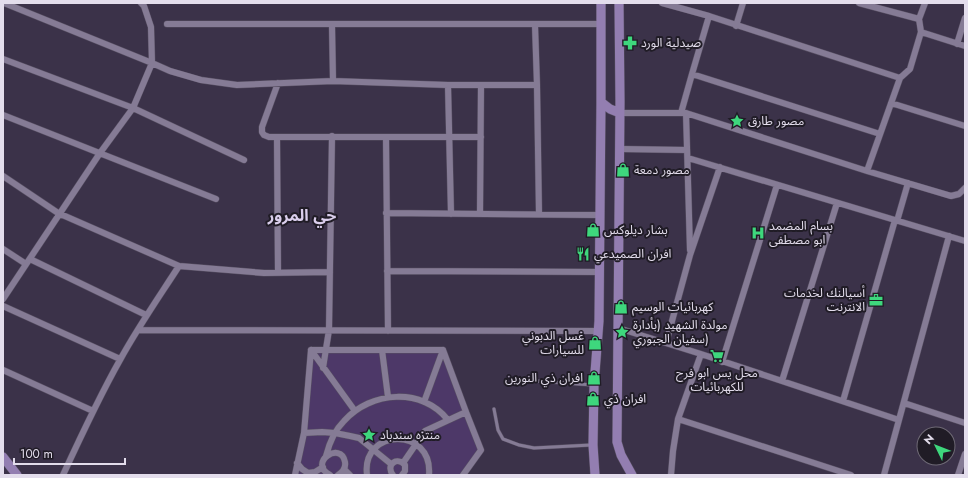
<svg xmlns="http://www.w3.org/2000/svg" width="968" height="478" viewBox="0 0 968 478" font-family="Jost,'Noto Sans Arabic',sans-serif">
	<rect width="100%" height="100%" fill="#3b3249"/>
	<!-- green -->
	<path fill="#4d3868" d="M445,348L483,450L465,475H293L302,432L310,349Z"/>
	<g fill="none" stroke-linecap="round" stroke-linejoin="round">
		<!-- lane casing -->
		<g stroke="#585063" stroke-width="4">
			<path id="lane" d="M523,380L593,385
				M494,409L498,430L503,439L519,445L534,448L591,445"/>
		</g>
		<!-- street casing -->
		<g stroke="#585063" stroke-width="7">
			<path id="street" d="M4,3L152,63L170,71L201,80L237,85L333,81L448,85H537
				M662,3L709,16L900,78
				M859,3L919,19
				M709,16L692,74L880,134
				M167,24H601
				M332,25L333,81
				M535,25L537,85L539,214
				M736,26L743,3
				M921,32L965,46
				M957,44L965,18
				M3,59L133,108L244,160
				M278,83L262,127V132L264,135L269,137H481
				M448,85L451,214
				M891,103L965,126
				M620,113H686L867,171L951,196L959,194L965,188
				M681,113L692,74
				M686,113L690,250
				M3,115L216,199
				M277,137L278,273
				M386,137L388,331
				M620,149L687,150
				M688,158L965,241
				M867,171L900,78L910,69L921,32L919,19L925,3
				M3,176L58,213L179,266L264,273L330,272
				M386,213L600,215
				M480,214L481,85
				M897,221L908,183
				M3,249L26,264
				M30,259L146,315
				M387,271L600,272
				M3,299L100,153L133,108L152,63L151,27L144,6L141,3
				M3,306L120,359
				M618,328L701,354L899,420
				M138,330L599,331
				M666,343L690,255L720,167
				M311,350H443
				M311,350L355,411
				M382,350L388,397
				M443,350L466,412L481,450L463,475
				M722,362L777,185
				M323,368L329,330L332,136
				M3,370L93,411
				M782,381L837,203
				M843,401L895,220
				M424,402L443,350
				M904,403L965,423
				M678,419L851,475
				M304,433L322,432L335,433L350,436L359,438L391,464
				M326,456C329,444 335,430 344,421C371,391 422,387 448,420
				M297,463L302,469L308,473L315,472L323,467
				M403,463L425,431L466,412
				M344,469L350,475
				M63,475C81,436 99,397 120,360C138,327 159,297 179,266
				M295,475L304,433L311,350
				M330,475C307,463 341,440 345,462C346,468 343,472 338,475
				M367,475C361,428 433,426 429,475
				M393,475C385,465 397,456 405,465V471L402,475
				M671,475L673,451L678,419L701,354
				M884,475L949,236
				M958,475L965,454"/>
		</g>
		<!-- secondary casing -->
		<g stroke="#585063" stroke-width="10">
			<path id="secondary" d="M619,3L620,102L617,442L621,455L632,475
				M601,102L610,109L620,113
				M3,457L17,475
				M595,475L593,445L594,385L599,321L601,102V3"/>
		</g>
		<!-- lane -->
		<use href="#lane" stroke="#857b95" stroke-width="3"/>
		<!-- street -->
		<use href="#street" stroke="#857b95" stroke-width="6"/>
		<!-- secondary -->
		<use href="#secondary" stroke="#937eb1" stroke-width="9"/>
	</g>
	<!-- icons -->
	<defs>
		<g id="pharmacy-bare" transform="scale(1.08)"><path d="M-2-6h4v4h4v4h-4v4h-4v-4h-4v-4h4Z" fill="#3ed77d" stroke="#201c26" stroke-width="2.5" paint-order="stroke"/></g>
		<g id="sight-bare" transform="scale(1.08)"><path d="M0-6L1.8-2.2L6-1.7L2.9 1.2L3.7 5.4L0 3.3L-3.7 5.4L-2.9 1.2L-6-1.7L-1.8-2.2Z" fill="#3ed77d" stroke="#201c26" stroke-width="2.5" paint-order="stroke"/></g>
		<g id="shop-bare" transform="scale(1.08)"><path d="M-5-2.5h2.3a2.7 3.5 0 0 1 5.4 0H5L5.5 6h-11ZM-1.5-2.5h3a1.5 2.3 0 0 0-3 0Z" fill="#3ed77d" stroke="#201c26" stroke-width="2.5" paint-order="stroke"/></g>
		<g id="hospital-bare" transform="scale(1.08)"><path d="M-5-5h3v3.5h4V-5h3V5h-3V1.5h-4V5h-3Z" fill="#3ed77d" stroke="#201c26" stroke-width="2.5" paint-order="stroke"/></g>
		<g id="restaurant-bare" transform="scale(1.08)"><path d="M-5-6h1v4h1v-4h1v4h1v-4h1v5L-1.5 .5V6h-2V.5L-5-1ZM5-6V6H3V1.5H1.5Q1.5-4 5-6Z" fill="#3ed77d" stroke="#201c26" stroke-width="2.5" paint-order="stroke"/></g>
		<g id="office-bare" transform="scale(1.08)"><path d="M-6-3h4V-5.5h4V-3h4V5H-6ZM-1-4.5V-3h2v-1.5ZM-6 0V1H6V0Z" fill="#3ed77d" stroke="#201c26" stroke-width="2.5" paint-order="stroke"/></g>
		<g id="supermarket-bare" transform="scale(1.08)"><path d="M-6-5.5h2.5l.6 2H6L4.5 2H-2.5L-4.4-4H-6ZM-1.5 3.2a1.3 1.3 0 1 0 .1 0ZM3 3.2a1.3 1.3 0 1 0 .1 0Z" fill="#3ed77d" stroke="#201c26" stroke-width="2.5" paint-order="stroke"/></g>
	</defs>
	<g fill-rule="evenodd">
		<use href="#pharmacy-bare" x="630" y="43"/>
		<use href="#sight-bare" x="737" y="121"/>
		<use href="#shop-bare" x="623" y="170"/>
		<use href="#shop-bare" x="593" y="230"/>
		<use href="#hospital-bare" x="758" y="233"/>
		<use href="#restaurant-bare" x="583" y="254"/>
		<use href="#office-bare" x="876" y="300"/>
		<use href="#shop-bare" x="621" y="307"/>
		<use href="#sight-bare" x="622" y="332"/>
		<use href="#shop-bare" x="595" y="343"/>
		<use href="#supermarket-bare" x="717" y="356"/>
		<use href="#shop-bare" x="594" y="378"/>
		<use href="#shop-bare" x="593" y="399"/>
		<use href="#sight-bare" x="369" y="435"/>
	</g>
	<g text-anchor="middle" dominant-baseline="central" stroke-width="4" stroke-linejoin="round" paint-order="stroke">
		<!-- poi labels -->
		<g font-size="12" fill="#e3ddec" stroke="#201c26" text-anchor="start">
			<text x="641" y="43">صيدلية الورد</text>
			<text x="748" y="121">مصور طارق</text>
			<text x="634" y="170">مصور دمعة</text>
			<text x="769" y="226">بسام المضمد<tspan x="769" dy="14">ابو مصطفى</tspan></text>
			<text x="604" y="230">بشار ديلوكس</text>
			<text x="594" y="254">افران الصميدعي</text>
			<text x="865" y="293" text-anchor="end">أسيالنك لخدمات<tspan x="865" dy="14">الانترنت</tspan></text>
			<text x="632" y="307">كهربائيات الوسيم</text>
			<text x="633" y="325">مولدة الشهيد (بأدارة<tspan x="633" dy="14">سفيان الجبوري)</tspan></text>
			<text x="584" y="336" text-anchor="end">غسل الدبوني<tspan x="584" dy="14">للسيارات</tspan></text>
			<text x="717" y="373" text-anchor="middle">محل يس ابو فرح<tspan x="717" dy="14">للكهربائيات</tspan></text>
			<text x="583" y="378" text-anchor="end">افران ذي النورين</text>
			<text x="604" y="399">افران ذي</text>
			<text x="380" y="435">منتزه سندباد</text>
		</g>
		<!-- district labels -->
		<g font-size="16" font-weight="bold" fill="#daceec" stroke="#201c26">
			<text x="302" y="215">حي المرور</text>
		</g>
	</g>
	<!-- border -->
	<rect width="968" height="478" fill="none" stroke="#e3ddec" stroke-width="8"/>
	<!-- north arrow -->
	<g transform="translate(936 446) rotate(313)"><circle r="19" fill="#201c26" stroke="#6e6975"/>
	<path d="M0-3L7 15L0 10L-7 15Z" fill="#3ed77d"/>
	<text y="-6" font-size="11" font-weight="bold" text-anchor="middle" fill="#e3ddec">N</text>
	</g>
	<!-- scale -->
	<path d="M14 458v6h111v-6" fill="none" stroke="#e3ddec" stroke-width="2"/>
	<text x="20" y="458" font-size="12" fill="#e3ddec" stroke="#201c26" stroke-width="3" paint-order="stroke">100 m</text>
</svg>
